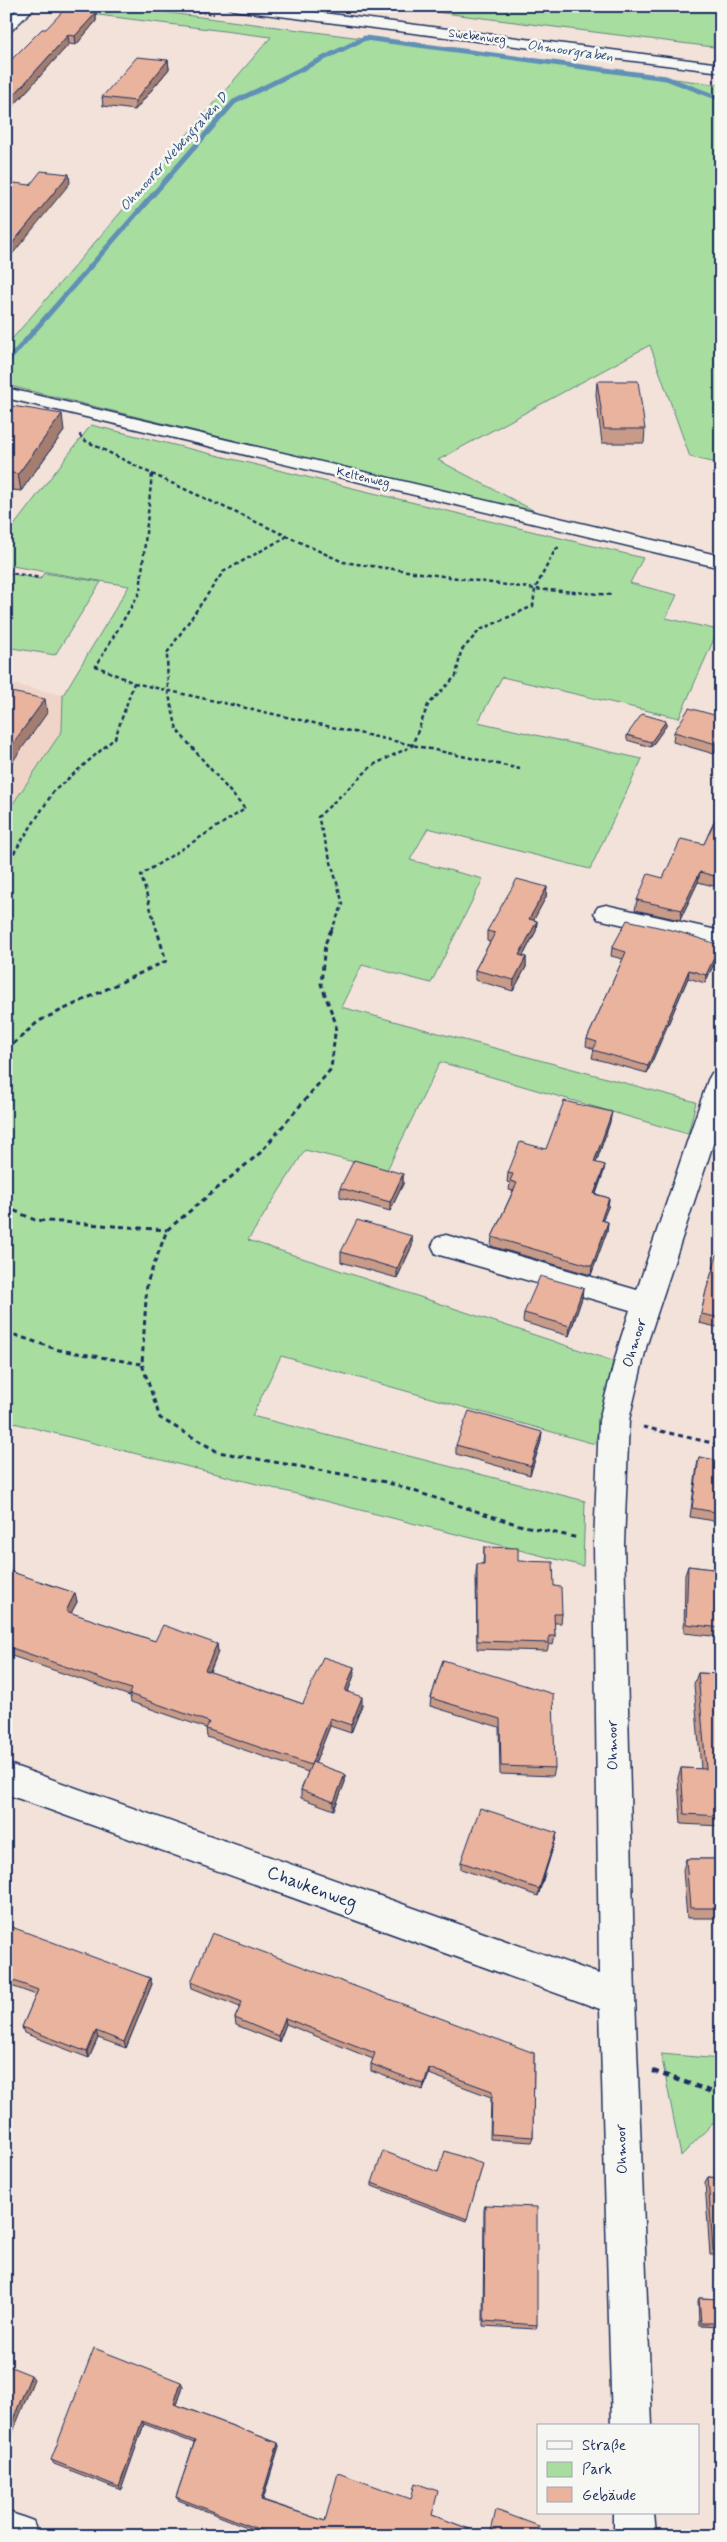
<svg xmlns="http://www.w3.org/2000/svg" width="727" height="2542" viewBox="0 0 727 2542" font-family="Mynerve,sans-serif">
	<rect width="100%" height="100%" fill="#f2e2d9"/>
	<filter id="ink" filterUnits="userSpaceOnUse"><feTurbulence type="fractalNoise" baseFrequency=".02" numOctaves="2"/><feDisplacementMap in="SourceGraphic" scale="10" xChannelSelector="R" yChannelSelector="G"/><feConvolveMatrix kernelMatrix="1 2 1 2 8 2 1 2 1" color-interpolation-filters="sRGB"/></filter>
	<g filter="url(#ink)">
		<!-- built -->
		<path fill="#efd4c7" d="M6,683L63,695L62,731L6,814Z"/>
		<!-- green -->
		<path fill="#a8dda0" stroke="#62867f" d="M62,6H116L721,85V464L690,457L650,345L438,460L544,516L6,385V346L271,37L51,9Z
			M388,6H721V48Z
			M91,425L643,558L630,583L677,595L666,618L718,630L679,718L502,677L478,722L642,759L590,869L428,828L410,860L483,879L431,983L362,965L341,1007L696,1102L688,1134L440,1062L387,1170L305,1150L248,1240L613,1361L595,1444L281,1356L252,1416L585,1501L583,1566L6,1421V814L62,731L63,695L129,586L6,565V536Z
			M6,573L40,579L44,573L101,582L55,655L6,647Z
			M661,2054L721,2059V2126L712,2124L681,2156Z"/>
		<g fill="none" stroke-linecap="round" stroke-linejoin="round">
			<!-- stream -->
			<path stroke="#6090b5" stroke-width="5" d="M434,10L436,6
				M6,363L234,102L365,38L666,78L721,99"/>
			<!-- minor casing -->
			<g stroke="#1b2f5e" stroke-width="3">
				<path id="minor" d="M21,6H36L11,31L6,32V20Z
					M6,388L721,556V568L6,398Z
					M606,905L721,931V947L598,919L594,913L598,907Z
					M721,1071V1120L647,1344L629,1420L624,1544L635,1998L652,2426H612L600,2009L6,1794V1763L599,1974L594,1544L599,1420L619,1344L630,1310L436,1254L432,1246L436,1238L446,1235L637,1290L708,1080L712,1073Z
					M6,2511L33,2521L38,2536H6Z
					M614,2513H654L656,2536H614Z"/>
			</g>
			<!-- major casing -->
			<g stroke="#1b2f5e" stroke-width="3">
				<path id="major" d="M226,6H268L721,64V72L233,10Z"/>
			</g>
			<!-- path-far3 -->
			<path stroke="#1b2f5e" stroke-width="2" stroke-dasharray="3 2" stroke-linecap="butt" d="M158,6L214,14"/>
			<!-- path-far2 -->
			<path stroke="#1b2f5e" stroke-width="2.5" stroke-dasharray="4 3" stroke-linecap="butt" d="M152,474L343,562L535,589L613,595
				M6,572L41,578
				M134,683L520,769
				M6,865L54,791L115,738L134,683L96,666L140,592L152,474L82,439L79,433
				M157,931L141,875L245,809L177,730L168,691L167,653L223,572L286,537
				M331,931L343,904L318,817L373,765L412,746L428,705L456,676L461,651L480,630L533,606L535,589L555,550L559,547"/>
			<!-- path-far1 -->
			<path stroke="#1b2f5e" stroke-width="3" stroke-dasharray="5 4" stroke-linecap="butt" d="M331,930L325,944L321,984L336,1024L331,1069L260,1153L167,1230L147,1283L142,1364L160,1418L218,1452L386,1482L519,1525L579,1538
				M6,1050L39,1021L166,961L157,930
				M6,1207L35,1220L167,1230
				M6,1332L59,1350L141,1364
				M643,1427L721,1445"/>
			<!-- path -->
			<path stroke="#1b2f5e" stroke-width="4.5" stroke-dasharray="6 5" stroke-linecap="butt" d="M653,2071L721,2095"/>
			<!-- minor -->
			<use href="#minor" fill="#f6f6f2" fill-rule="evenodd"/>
			<!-- major -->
			<use href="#major" fill="#f6f6f2" fill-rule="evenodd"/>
		</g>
		<!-- wall -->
		<path fill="#c89a88" stroke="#1b2f5e" d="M96,13V21L76,45L69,44L6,114V65L46,29Z
			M168,60L169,69L135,110L103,106L102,97Z
			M597,381L645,429L644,443H602L596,395Z
			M6,405L64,431L21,491L6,489Z
			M721,717L714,754L673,742L674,732Z
			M666,721V726L651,747L627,740V735Z
			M721,807V888L698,882L680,920L635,910L637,900L704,844Z
			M547,887L546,897L533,920L537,921L536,931L523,956L526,957V967L513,991L475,980V970L490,942L487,941V931Z
			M720,945L719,953L705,983L688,978L647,1073L592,1058L594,1049L586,1046L587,1039L623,959L611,956L612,948Z
			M610,1122L596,1163L605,1165L603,1174L596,1194L609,1198L608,1207L602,1221L608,1222L607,1231L591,1275L491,1246L492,1237L513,1191L509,1190L510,1183L507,1182L508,1173L546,1149Z
			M403,1174V1184L390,1211L340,1197V1188Z
			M412,1236V1246L397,1278L341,1262V1252Z
			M721,1243V1328L699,1323L706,1291Z
			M583,1288L582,1298L569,1336L523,1322L524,1313Z
			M541,1441L530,1475L456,1454V1445Z
			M699,1457L721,1461V1522L690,1517L697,1466Z
			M484,1547L518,1561L554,1586L562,1614L561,1623H554L555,1636L553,1645L549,1644L547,1651L477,1649L476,1573L477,1564H483Z
			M6,1565L9,1566L10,1572L75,1593L77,1602L71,1613L155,1641L217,1644L218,1652L210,1672L303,1704L354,1675L348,1692L362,1705L351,1733L330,1726L315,1764L345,1774V1782L334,1810L301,1798V1790L308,1772L207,1737L206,1728L131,1702L130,1696L6,1654Z
			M688,1566L721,1570V1637L684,1633L685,1575Z
			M443,1660L555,1768L553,1776L500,1774L499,1727L430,1706L431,1698Z
			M698,1673L721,1674V1826L681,1824L678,1778L681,1768L701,1769L694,1684Z
			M557,1833L555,1841L538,1896L461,1869V1862Z
			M686,1859H721V1918H687L683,1870Z
			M6,1931L150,1978L152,1984L126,2048L98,2038L89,2058L24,2033L22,2027L36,1995L6,1984Z
			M191,1982L534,2053L533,2137L531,2142L490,2139L491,2097L429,2074L423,2090L371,2071V2064L373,2059L286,2024L279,2042L236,2025L235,2018L240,2007L192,1988Z
			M482,2167L466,2221L372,2186V2183L438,2172Z
			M708,2177L721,2178V2255H710L705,2182Z
			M485,2205L537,2325L536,2329L483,2326L484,2210Z
			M699,2298L721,2299V2326L699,2325L698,2301Z
			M183,2386L177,2405L278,2443L279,2446L263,2500L325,2521L432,2515L488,2536H270L178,2500L176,2497L194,2443L144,2424L121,2490L54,2464L51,2460Z"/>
		<!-- shaded-wall -->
		<path fill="#a37d6f" stroke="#1b2f5e" d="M96,13V21L76,45L75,36Z
			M68,35L69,44L6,114V104Z
			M168,60L169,69L135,110V101Z
			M69,174L70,183L6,262V251Z
			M7,320L8,330L6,345V326Z
			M62,414L64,431L21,491L18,474Z
			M45,699L47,713L6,771V753Z
			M666,721V726L651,747V742Z
			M721,735V743L714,754L716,744Z
			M700,872L698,882L680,920L682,910Z
			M547,887L546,897L529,929V919Z
			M537,921L536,931L518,965L519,955Z
			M720,945L719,953L705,983L706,975Z
			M526,957V967L513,991L514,980Z
			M689,970L688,978L647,1073L648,1066Z
			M612,1112L610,1122L593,1171L594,1162Z
			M605,1165L603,1174L592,1203L594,1194Z
			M403,1174V1184L390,1211V1202Z
			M609,1198L608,1207L599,1229L601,1220Z
			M608,1222L607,1231L591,1275L592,1266Z
			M412,1236V1246L397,1278V1269Z
			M583,1288L582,1298L569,1336L570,1326Z
			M542,1432L541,1441L530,1475L531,1466Z
			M75,1593L77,1602L68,1619L66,1611Z
			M217,1644L218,1652L207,1678L205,1670Z
			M354,1667V1675L345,1699V1691Z
			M362,1697V1705L351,1733V1725Z
			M330,1718V1726L311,1773V1765Z
			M345,1774V1782L334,1810V1802Z
			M557,1833L555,1841L538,1896L539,1889Z
			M150,1978L152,1984L126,2048L124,2042Z
			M285,2018L286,2024L279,2042L278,2036Z
			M96,2031L98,2038L89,2058L87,2052Z
			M429,2068V2074L423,2090L424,2084Z
			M31,2375L34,2379L7,2447L6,2437Z
			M181,2382L183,2386L176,2408L174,2404Z
			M142,2421L144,2424L121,2490L119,2487Z
			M278,2443L279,2446L262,2502L261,2500Z"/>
		<!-- building -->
		<path fill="#e9b39e" stroke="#1b2f5e" d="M64,10L96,13L75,36L68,35L6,104V65L42,29H46Z
			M137,57L168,60L135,101L102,97Z
			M41,171L69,174L6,251V182L30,185Z
			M597,381H638L645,429H604Z
			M6,405L62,414L18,474L6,472Z
			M6,691L45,699L6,753Z
			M689,708L721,717V735L716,744L674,732Z
			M642,714L666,721L651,742L627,735Z
			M721,807V878L700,872L682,910L637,900L648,874L663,878L681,839L704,844Z
			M517,879L547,887L529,919L537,921L519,955L526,957L514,980L475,970L495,933L487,931Z
			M627,920L676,931L720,945L706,975L689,970L648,1066L593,1050L597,1042L587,1039L626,952L612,948Z
			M564,1101L612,1112L594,1162L605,1165L594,1194L609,1198L601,1220L608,1222L592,1266L492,1237L517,1183L510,1181L513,1174L508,1173L520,1142L546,1149Z
			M354,1160L403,1174L390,1202L340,1188Z
			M357,1220L412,1236L397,1269L341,1252Z
			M721,1243V1318L701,1314L706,1291Z
			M540,1276L583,1288L570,1326L524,1313Z
			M469,1411L542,1432L531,1466L456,1445Z
			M699,1457L721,1461V1513L692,1508Z
			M484,1547L518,1548V1561L553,1562L554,1586L561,1587L562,1614H554L555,1636H549V1643L477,1641V1564H484Z
			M688,1566L721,1570V1628L686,1624Z
			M6,1570L75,1593L66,1611L155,1641L163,1625L217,1644L205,1670L303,1704L323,1657L354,1667L345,1691L362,1697L351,1725L330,1718L311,1765L206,1729L209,1722L129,1694L131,1689L6,1646Z
			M443,1660L553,1694L555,1768L501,1766L500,1719L431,1698Z
			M698,1673L721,1674V1816L684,1814L681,1768L706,1769Z
			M312,1762L345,1774L334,1802L301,1790Z
			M480,1808L557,1833L539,1889L461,1862Z
			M686,1859H721V1908H690Z
			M9,1926L150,1978L124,2042L96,2031L87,2052L22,2027L38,1990L6,1978V1931Z
			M212,1933L534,2053L533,2137L491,2134L492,2091L429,2068L424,2084L371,2064L375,2053L285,2018L278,2036L235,2018L242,2002L191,1982Z
			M383,2151L438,2172L445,2151L483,2164L467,2219L372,2183Z
			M708,2177L721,2178V2250H713Z
			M485,2205L537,2207V2325L484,2321Z
			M699,2298L721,2299V2323H701Z
			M94,2348L181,2382L174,2404L278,2443L261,2500L325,2521L338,2473L411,2499L415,2483L438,2491L432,2515L488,2536H276L176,2497L195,2441L142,2421L119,2487L51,2460Z
			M6,2365L31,2375L6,2437Z
			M496,2510L539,2526L537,2536H490Z"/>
	</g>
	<g text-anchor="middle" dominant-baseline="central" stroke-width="5" stroke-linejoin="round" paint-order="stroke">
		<!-- far-street labels -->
		<g font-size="12" fill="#1b2f5e" stroke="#f6f6f2">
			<text transform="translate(477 37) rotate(7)">Swebenweg</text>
			<text transform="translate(363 478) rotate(13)">Keltenweg</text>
		</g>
		<!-- far-water labels -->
		<g font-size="14" font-style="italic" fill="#385782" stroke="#f6f6f2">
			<text transform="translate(570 51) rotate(8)">Ohmoorgraben</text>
			<text transform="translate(174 152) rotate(-48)">Ohmoorer Nebengraben D</text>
		</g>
		<!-- street labels -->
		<g font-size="15" fill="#1b2f5e" stroke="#f6f6f2">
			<text transform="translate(635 1343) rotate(-73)">Ohmoor</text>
			<text transform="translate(613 1745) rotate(-91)">Ohmoor</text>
			<text transform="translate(622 2149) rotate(-92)">Ohmoor</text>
		</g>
		<!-- near-street labels -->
		<g font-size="18" fill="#1b2f5e" stroke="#f6f6f2">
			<text transform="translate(312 1888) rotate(20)">Chaukenweg</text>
		</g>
	</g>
	<!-- margin -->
	<rect width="727" height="2542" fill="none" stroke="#f6f6f2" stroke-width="25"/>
	<rect x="12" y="12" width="702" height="2517" fill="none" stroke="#1b2f5e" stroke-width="2" filter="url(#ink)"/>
	<!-- legend -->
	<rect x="537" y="2424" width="162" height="90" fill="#f6f6f2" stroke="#9ea6b7"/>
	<rect x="547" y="2441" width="25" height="8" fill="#f6f6f2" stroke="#9ea6b7"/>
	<text x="582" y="2450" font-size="15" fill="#1b2f5e">Straße</text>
	<rect x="547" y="2462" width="25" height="15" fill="#a8dda0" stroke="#9ea6b7"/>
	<text x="582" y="2474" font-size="15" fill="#1b2f5e">Park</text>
	<rect x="547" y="2487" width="25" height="15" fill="#e9b39e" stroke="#9ea6b7"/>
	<text x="582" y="2500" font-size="15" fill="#1b2f5e">Gebäude</text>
</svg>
